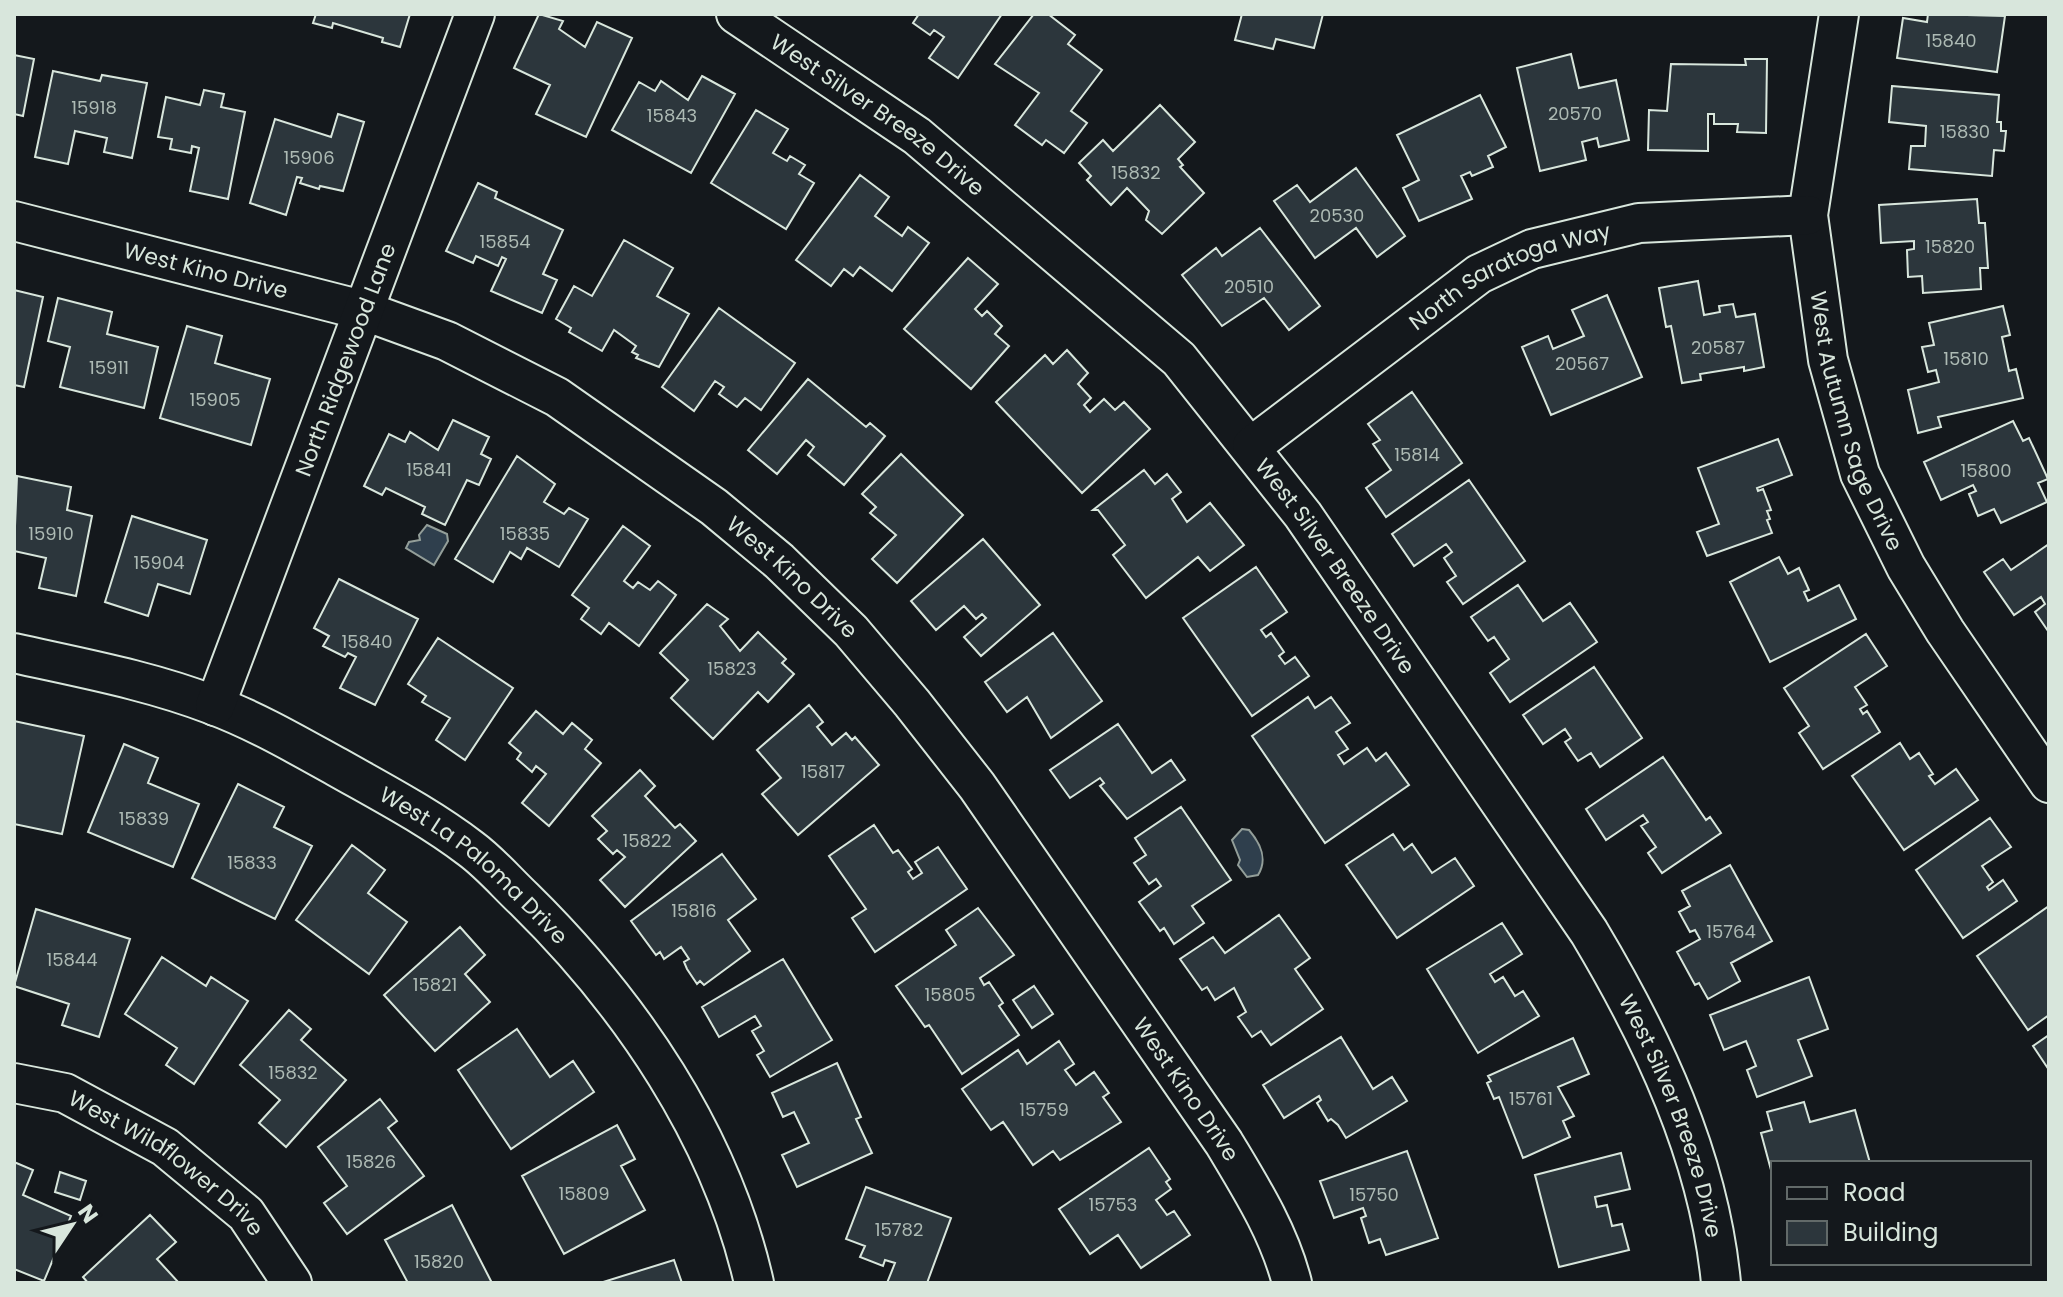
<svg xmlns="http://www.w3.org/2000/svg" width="2063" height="1297" viewBox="0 0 2063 1297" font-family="Poppins,sans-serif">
	<rect width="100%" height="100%" fill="#14181c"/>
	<!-- water -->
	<path fill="#2f3f4d" stroke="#939e99" stroke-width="2" d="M427,525L447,534L448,541L434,565L406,548L409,542L420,540L419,535Z
		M1242,829L1249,830C1261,844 1268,859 1258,875L1247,877L1238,865L1240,860L1232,840Z"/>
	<!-- building -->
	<path fill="#2c363c" stroke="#d8e6dc" stroke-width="2" d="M316,14H410L400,47L382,42L383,38L333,23L332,28L313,23Z
		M539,14L563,21L559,29L585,47L597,22L632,38L586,137L536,114L550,85L514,68Z
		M919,14H1002L958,78L929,58L944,37L934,30L930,35L913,23Z
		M1034,14H1048L1075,35L1068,44L1102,70L1071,111L1087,123L1064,153L1046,140L1042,145L1015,125L1039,93L995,64Z
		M1242,14H1323L1314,48L1276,39L1273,49L1235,40Z
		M1928,14L2005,16L1997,72L1897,58L1903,18L1927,22Z
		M1571,54L1579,88L1616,80L1629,140L1599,147L1597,138L1582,142L1586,160L1540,171L1517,68Z
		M14,55L34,59L23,116L14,114Z
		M1745,59H1767L1766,133L1737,132L1738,124H1714V114H1708V151L1648,150L1649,110L1667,111L1671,64L1746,65Z
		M53,71L100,81L102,75L147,83L132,158L104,152L107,138L75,131L68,164L35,157Z
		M702,76L735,94L691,173L612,130L639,82L655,91L661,81L688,100Z
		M1892,86L1999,95L1997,122H2001V131H2006L2004,151L1994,150L1992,176L1909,169L1911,146H1925L1926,126L1889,122Z
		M204,90L224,94L221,107L245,112L228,199L190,191L199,148L192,146L191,153L170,149L172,139L158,137L166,97L200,105Z
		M1480,95L1506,147L1488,156L1493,167L1472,176L1470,172L1461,176L1472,199L1419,221L1403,188L1419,180L1397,135Z
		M1160,105L1195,142L1178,159L1183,165L1180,167L1204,193L1162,234L1146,220L1149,211L1127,188L1111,205L1087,180L1091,176L1079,163L1103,140L1113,151Z
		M756,110L788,129L773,153L787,161L790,156L805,165L799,174L814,183L786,229L711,183Z
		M338,114L364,122L343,191L320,186L319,189L300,183L302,178L297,177L286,215L250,203L275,119L331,137Z
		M1356,168L1405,236L1377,257L1356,228L1315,258L1274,201L1297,185L1310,202Z
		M860,175L889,197L875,216L902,236L908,227L929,243L892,291L860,267L853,276L844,269L831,286L796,260Z
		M478,183L497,192L495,198L563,230L543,274L557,280L542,313L491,291L506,259L502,257L498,266L476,256L473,263L446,251Z
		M1977,199L1979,223H1985L1988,268H1980L1981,289L1923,293L1922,276L1908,277L1907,250L1914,249V241L1881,243L1879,205Z
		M1260,228L1320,306L1289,330L1264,298L1222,326L1182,275L1216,248L1222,256Z
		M624,240L673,268L657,296L689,314L659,367L636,358L638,355L632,352L636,346L614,330L602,351L569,332L571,328L556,319L574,286L592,296Z
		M968,258L998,284L975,309L982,316L987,311L1002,326L995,334L1009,346L971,389L904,329Z
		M1698,281L1704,315L1720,312L1719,306L1733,304L1736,317L1755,314L1764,367L1744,371V367L1700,374L1701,380L1682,383L1671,326L1666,327L1659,288Z
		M14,290L43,297L24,387L14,385Z
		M1607,295L1642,377L1551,415L1522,347L1548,336L1553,349L1584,336L1572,310Z
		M58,298L112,312L107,334L158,347L144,408L60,387L70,347L48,341Z
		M2003,306L2010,335L2002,337L2009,371L2016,369L2023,398L1938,417L1941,427L1918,433L1908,390L1939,382L1936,370L1928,372L1922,347L1934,345L1929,323Z
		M719,308L795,363L761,410L745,398L737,407L719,394L724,387L715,381L694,411L662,387Z
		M187,326L222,336L215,363L270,379L251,445L160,418Z
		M1067,350L1088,373L1078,384L1091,398L1084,405L1090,412L1104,399L1115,410L1124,402L1150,429L1082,493L996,402L1045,355L1053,364Z
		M808,379L866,427L870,423L885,436L844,485L808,455L814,447L806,440L777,474L748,450Z
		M1412,392L1462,463L1386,517L1366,488L1391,470L1373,444L1380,440L1368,424Z
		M453,420L489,437L481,454L491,459L479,485L467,480L445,525L422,514L425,507L386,488L382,495L364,486L389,434L405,442L410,432L438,450Z
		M2013,421L2023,441L2029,438L2048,479L2038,483L2047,502L2001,523L1994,509L1978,516L1969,494L1976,491L1973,485L1941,500L1924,462Z
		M1778,439L1792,475L1757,488L1758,491L1763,489L1771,510L1767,511L1770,519L1767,520L1772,533L1707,556L1697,532L1719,524L1698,468Z
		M901,454L963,515L897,583L872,559L896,535L870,513L876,507L862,494Z
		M517,456L555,484L544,502L564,514L569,508L588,519L559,567L527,548L521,559L510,552L493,582L455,559Z
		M1144,470L1155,484L1167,474L1181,492L1172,499L1187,522L1210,503L1244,545L1210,571L1198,557L1146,598L1113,555L1125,545L1098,510H1093Z
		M17,476L71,487L67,510L92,516L76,596L39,588L46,558L14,551Z
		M1469,480L1525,561L1463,604L1447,582L1456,576L1444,558L1452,552L1446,544L1414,566L1392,534Z
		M132,516L207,540L190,594L158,584L148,616L105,602Z
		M623,526L650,546L624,581L633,588L638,582L650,590L658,581L676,595L639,646L609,623L601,634L581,619L589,608L572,595Z
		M983,539L1040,605L981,656L964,637L986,618L982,614L976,619L964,606L936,630L911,601Z
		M2049,544V630L2048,631L2035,612L2045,604L2041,597L2014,615L1984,572L2003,559L2011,570Z
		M1779,557L1788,574L1799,568L1809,590L1804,592L1808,601L1839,585L1856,619L1770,662L1730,582Z
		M1256,567L1287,612L1261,630L1266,637L1271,633L1284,652L1279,656L1285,664L1295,657L1309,676L1252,716L1183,618Z
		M339,579L418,619L375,705L340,688L356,657L348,653L345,657L323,646L329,636L314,628Z
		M1518,585L1543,621L1570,603L1597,642L1510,702L1490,673L1509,659L1494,637L1488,641L1471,617Z
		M707,604L728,619L720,626L740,651L758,632L786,659L782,663L794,674L768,702L758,692L713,739L671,698L688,680L660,653Z
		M1053,633L1102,701L1051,738L1027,697L1007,712L985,682Z
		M1866,634L1887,666L1855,687L1867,705L1860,709L1863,714L1867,711L1880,732L1823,769L1799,733L1809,726L1784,688Z
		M438,638L513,688L465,760L436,740L450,718L422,702L426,696L408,684Z
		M1594,667L1642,738L1600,767L1591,753L1578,761L1565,742L1571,738L1565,729L1543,744L1523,715Z
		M1308,697L1315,708L1331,697L1350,723L1336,732L1348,749L1338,755L1344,764L1367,748L1376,761L1386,753L1409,785L1325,843L1252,736Z
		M809,705L823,722L817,727L832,745L846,733L852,740L855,737L879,765L798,835L762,794L781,778L757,750Z
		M536,711L563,734L572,723L592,740L585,749L601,763L549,826L522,803L546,774L536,766L532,772L517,759L521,753L509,743Z
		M14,721L84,736L62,834L14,824Z
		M1118,724L1152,773L1171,760L1185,780L1127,819L1100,786L1104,783L1100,778L1070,798L1050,770Z
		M1900,743L1910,759L1919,753L1933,774L1929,776L1935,784L1956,769L1978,800L1904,850L1852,776Z
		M124,744L158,758L148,783L199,804L173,867L88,832Z
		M1663,757L1706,820L1710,817L1721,833L1662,873L1648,853L1656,847L1641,826L1648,822L1643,815L1606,840L1586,809Z
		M640,770L655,786L645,796L675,828L680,824L696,841L625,907L600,880L625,857L617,850L613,854L598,839L607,831L592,816Z
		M238,784L284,807L274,827L312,846L275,919L192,878Z
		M1181,807L1231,880L1192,906L1204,923L1174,944L1164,928L1160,931L1139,902L1161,886L1156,879L1149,884L1134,863L1146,855L1135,838Z
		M1990,818L2011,847L1982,866L1993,882L1987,887L1989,890L2003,880L2017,901L1963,938L1916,870Z
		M874,825L893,853L898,850L912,869L908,872L913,879L922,873L915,862L938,847L967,889L875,952L852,918L866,909L829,856Z
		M1393,834L1404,850L1412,844L1432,873L1455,858L1474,886L1397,938L1346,865Z
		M352,845L385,870L368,893L407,922L369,974L296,920Z
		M722,854L756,899L728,920L750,951L704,985L700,981L697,984L687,969L684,962L689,959L681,947L664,959L660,952L656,955L631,921Z
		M1730,865L1772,941L1731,963L1740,981L1708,999L1699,983L1695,985L1677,952L1700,939L1695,930L1690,932L1679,912L1690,906L1682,891Z
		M2049,906V1015L2028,1030L1977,956Z
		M978,908L1014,955L980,978L984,985L989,982L1003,1003L999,1006L1019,1035L962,1074L929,1025L925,1027L896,986L956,945L946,930Z
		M36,909L130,939L99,1037L62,1025L69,1004L14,986Z
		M1279,915L1310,958L1295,969L1323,1009L1271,1045L1261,1031L1252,1037L1238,1017L1246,1012L1234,988L1215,1000L1207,987L1202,990L1180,959L1213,937L1225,953Z
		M1502,923L1522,954L1490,974L1495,982L1503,977L1515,996L1523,991L1539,1016L1478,1053L1427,969Z
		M460,927L485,955L465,974L490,1002L435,1051L384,995Z
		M162,957L206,986L211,977L248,1001L194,1084L166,1065L177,1048L125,1014Z
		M783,959L832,1040L770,1077L757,1055L764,1051L752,1031L761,1026L755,1016L719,1037L702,1007Z
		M1809,977L1828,1029L1798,1040L1812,1076L1757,1097L1747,1070L1756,1066L1746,1041L1724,1050L1710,1015Z
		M1034,986L1053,1014L1032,1028L1013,1000Z
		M289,1010L311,1029L301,1040L346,1080L286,1147L259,1123L280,1100L240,1065Z
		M517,1029L550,1077L573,1061L594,1092L511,1149L458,1070Z
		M2049,1035V1070L2033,1046Z
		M1341,1037L1373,1089L1392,1077L1407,1101L1346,1138L1338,1125L1331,1119L1328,1121L1317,1103L1321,1100L1319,1096L1284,1118L1263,1085Z
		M1573,1038L1589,1074L1558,1087L1574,1116L1563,1121L1570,1137L1523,1158L1499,1097L1494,1099L1487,1083L1491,1081L1488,1076Z
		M1059,1041L1074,1064L1065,1070L1076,1085L1094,1072L1109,1093L1103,1097L1121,1122L1060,1160L1053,1151L1033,1165L1003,1122L991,1130L962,1089L1018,1050L1027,1064Z
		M837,1063L861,1117L856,1119L872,1153L797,1187L782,1155L809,1143L794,1112L783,1117L772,1093Z
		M380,1099L397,1121L388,1128L424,1176L347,1234L324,1203L347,1186L318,1147Z
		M1804,1102L1810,1122L1855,1110L1870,1163L1803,1161L1773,1163L1771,1170L1761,1133L1772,1130L1767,1112Z
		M617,1125L635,1159L621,1166L645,1210L564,1254L522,1176Z
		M1149,1148L1170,1179L1166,1182L1171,1189L1156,1200L1167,1215L1174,1211L1190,1235L1141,1268L1118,1235L1090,1254L1059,1209Z
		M1407,1151L1438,1238L1386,1255L1380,1239L1369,1243L1361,1218L1366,1216L1363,1208L1334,1218L1320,1181Z
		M1621,1153L1630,1189L1595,1197L1597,1207L1607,1205L1612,1226L1622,1224L1629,1250L1559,1267L1535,1175Z
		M14,1162L33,1170L23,1195L71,1216L44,1281L14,1269Z
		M60,1172L86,1181L80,1200L55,1192Z
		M866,1187L951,1218L927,1283H887L895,1263L885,1260L883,1266L860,1257L865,1246L846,1239Z
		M452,1205L492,1283H408L385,1240Z
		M150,1215L176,1242L157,1259L179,1283H88L83,1277Z
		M674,1260L682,1283H600Z"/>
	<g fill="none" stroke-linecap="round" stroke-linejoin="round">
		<!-- minor casing -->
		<g stroke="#d8e6dc" stroke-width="42">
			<g id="minor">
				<path id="s1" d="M736,14L917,136L1179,359L1303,515L1589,932C1653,1039 1709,1157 1721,1283"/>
				<path id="s2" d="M1839,14L1808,215L1828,360L1860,474L1906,567L1945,631L2049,783"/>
				<path id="s3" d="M14,221L362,310L447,341L557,397L714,507L779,561L851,631L912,703L977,786L1224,1143C1251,1188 1279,1232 1292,1283"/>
				<path id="s4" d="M1252,446L1479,274L1532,249L1639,223L1808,215"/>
				<path id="s5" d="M14,653C81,668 148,680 213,705C256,721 297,745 337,767C383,793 429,817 471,849C490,863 507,883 524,899C630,1003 721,1136 754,1283"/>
				<path id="s6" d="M215,706L475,14"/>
				<path id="s7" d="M14,1083L65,1093L165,1147L246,1214L292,1283"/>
			</g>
		</g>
		<!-- minor -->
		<use href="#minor" stroke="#14181c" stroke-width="38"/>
	</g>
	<g text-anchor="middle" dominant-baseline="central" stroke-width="6" stroke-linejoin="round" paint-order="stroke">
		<!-- number labels -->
		<g font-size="18" fill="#adbab4">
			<text x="1951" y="40">15840</text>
			<text x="94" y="107">15918</text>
			<text x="1575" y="113">20570</text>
			<text x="672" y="115">15843</text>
			<text x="1965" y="131">15830</text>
			<text x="309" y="157">15906</text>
			<text x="1136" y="172">15832</text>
			<text x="1337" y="215">20530</text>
			<text x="505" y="241">15854</text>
			<text x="1950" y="246">15820</text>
			<text x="1249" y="286">20510</text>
			<text x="1718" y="347">20587</text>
			<text x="1966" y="358">15810</text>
			<text x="1582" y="363">20567</text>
			<text x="109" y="367">15911</text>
			<text x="215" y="399">15905</text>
			<text x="1417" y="454">15814</text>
			<text x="429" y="469">15841</text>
			<text x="1986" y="470">15800</text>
			<text x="51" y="533">15910</text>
			<text x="525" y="533">15835</text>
			<text x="159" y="562">15904</text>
			<text x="367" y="641">15840</text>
			<text x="732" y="668">15823</text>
			<text x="823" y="771">15817</text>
			<text x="144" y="818">15839</text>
			<text x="647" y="840">15822</text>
			<text x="252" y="862">15833</text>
			<text x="694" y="910">15816</text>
			<text x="1731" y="931">15764</text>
			<text x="72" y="959">15844</text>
			<text x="435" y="984">15821</text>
			<text x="950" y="994">15805</text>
			<text x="293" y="1072">15832</text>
			<text x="1531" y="1098">15761</text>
			<text x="1044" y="1109">15759</text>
			<text x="371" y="1161">15826</text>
			<text x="584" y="1193">15809</text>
			<text x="1374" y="1194">15750</text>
			<text x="1113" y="1204">15753</text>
			<text x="899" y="1229">15782</text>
			<text x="439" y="1261">15820</text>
		</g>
		<!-- street labels -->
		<g font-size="22" fill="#d8e6dc" stroke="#14181c">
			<text stroke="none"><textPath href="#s1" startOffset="174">West Silver Breeze Drive</textPath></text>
			<text stroke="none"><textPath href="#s3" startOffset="198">West Kino Drive</textPath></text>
			<text stroke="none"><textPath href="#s4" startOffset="312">North Saratoga Way</textPath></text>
			<text stroke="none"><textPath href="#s6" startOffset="370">North Ridgewood Lane</textPath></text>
			<text stroke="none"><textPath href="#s2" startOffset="416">West Autumn Sage Drive</textPath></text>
			<text stroke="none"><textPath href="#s1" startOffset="822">West Silver Breeze Drive</textPath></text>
			<text stroke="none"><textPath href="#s3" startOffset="870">West Kino Drive</textPath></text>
			<text stroke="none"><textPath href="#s5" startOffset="514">West La Paloma Drive</textPath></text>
			<text stroke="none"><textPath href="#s3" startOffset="1518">West Kino Drive</textPath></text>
			<text stroke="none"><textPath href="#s1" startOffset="1470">West Silver Breeze Drive</textPath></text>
			<text stroke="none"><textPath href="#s7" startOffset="176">West Wildflower Drive</textPath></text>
		</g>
	</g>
	<!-- border -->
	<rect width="2063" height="1297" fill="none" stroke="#d8e6dc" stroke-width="32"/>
	<!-- legend -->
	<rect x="1771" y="1161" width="260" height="104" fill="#14181c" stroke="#626a69" stroke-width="2"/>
	<rect x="1787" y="1187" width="40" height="12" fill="#14181c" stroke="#626a69" stroke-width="2"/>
	<text x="1843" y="1201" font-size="24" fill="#d8e6dc">Road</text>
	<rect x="1787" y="1221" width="40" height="24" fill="#2c363c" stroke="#626a69" stroke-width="2"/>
	<text x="1843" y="1241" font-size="24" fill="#d8e6dc">Building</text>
	<!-- north arrow -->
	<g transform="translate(72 1225) rotate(55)" stroke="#14181c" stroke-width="6" paint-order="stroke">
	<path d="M0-6L14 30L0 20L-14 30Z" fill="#d8e6dc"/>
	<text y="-12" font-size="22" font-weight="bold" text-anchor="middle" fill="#d8e6dc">N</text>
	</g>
</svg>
